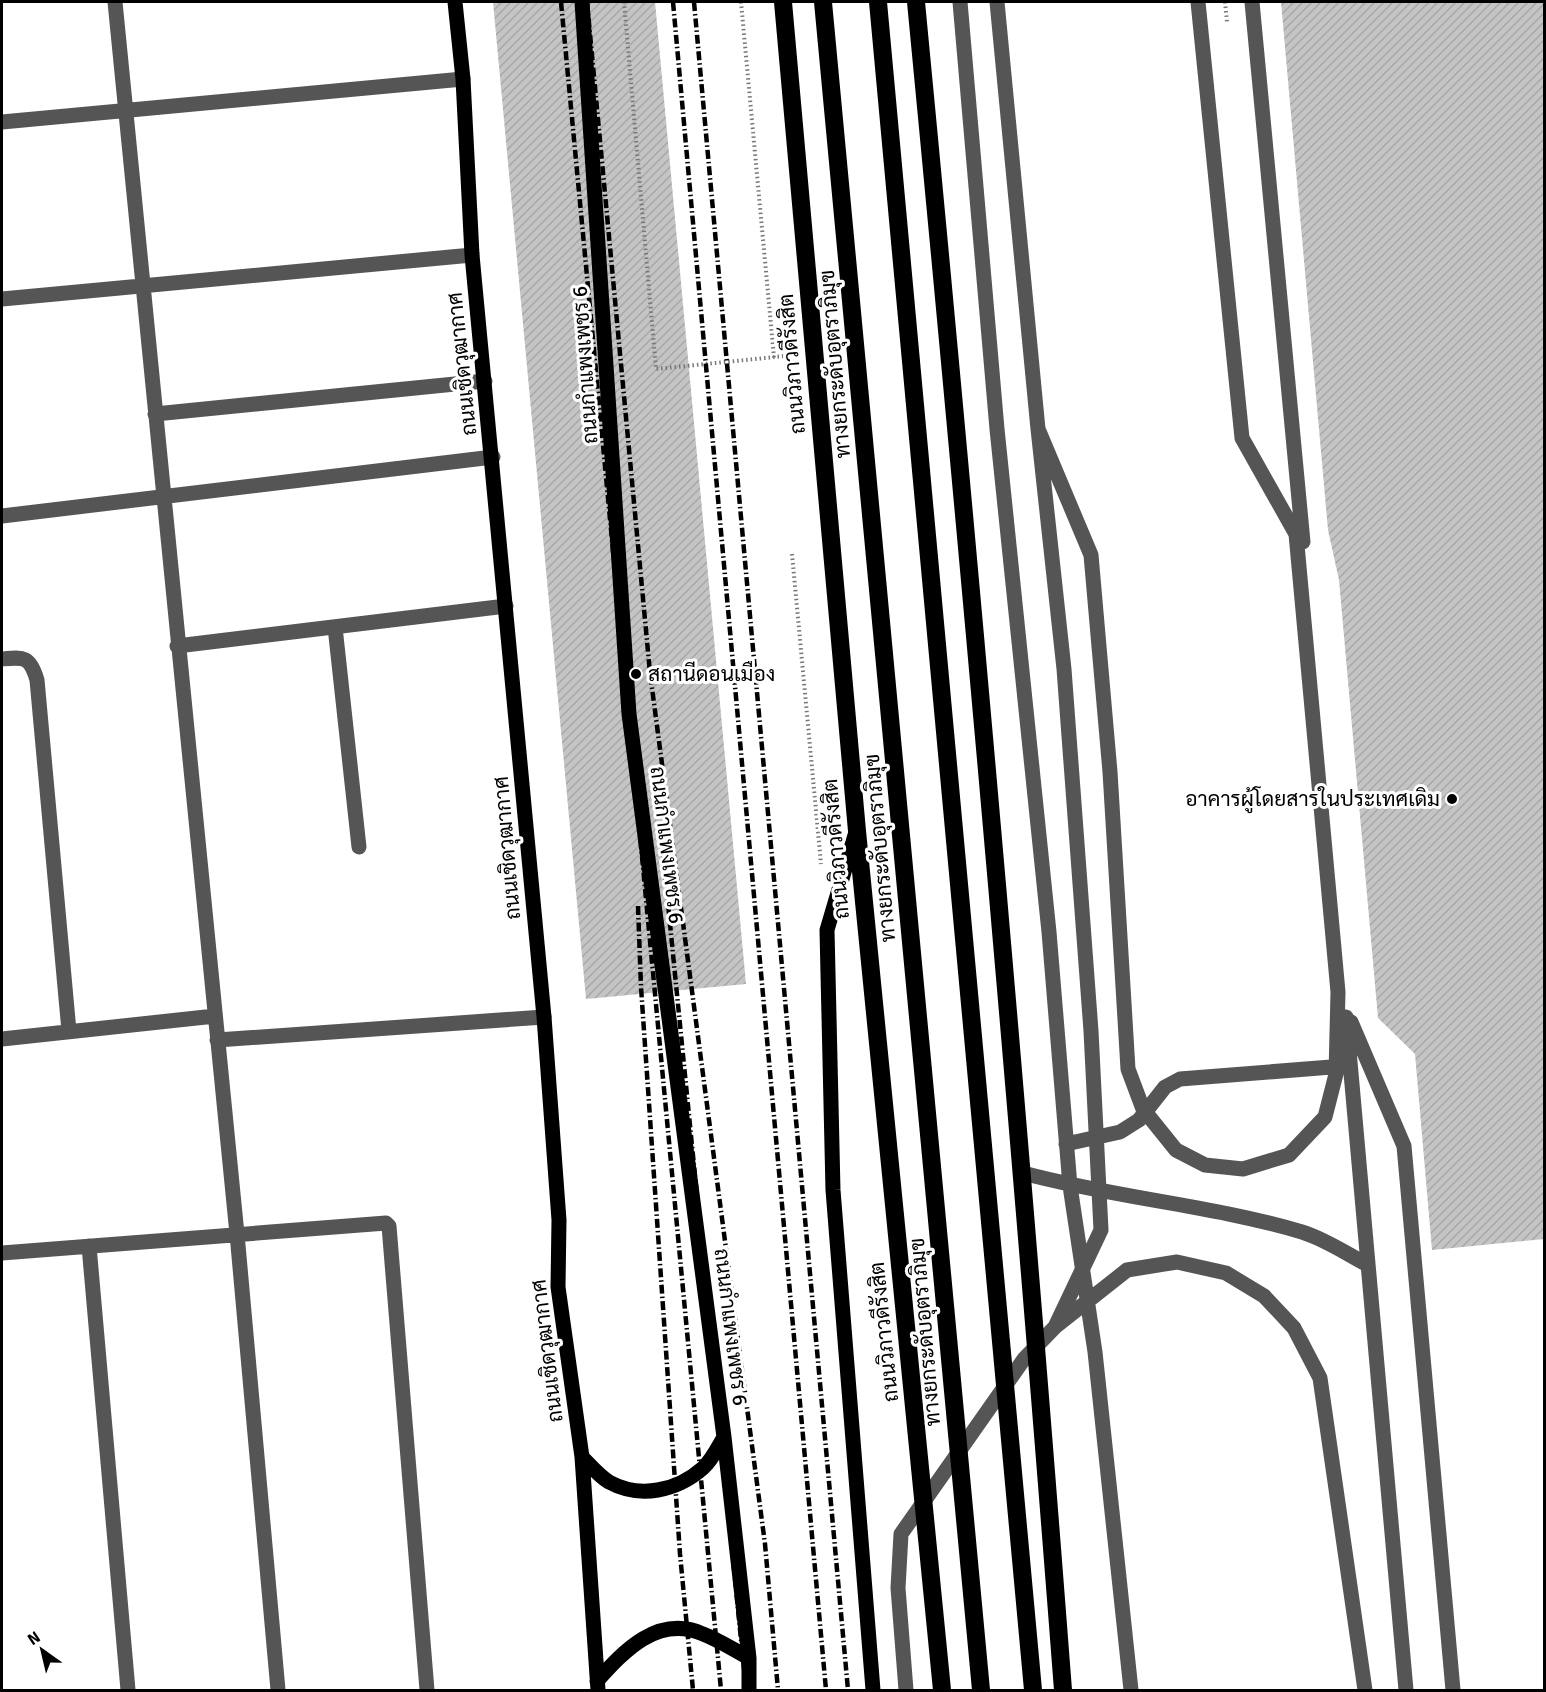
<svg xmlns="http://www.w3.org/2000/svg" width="1546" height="1692" viewBox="0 0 1546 1692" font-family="Signika,Sarabun,sans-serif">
	<defs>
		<pattern id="building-hatch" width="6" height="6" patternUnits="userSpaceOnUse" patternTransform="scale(1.5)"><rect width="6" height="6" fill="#c4c4c4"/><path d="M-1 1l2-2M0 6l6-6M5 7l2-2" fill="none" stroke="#a7a7a7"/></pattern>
	</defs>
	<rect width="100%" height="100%" fill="#fff"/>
	<!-- building -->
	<path fill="url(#building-hatch)" d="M493,2H655L746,984L586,999Z
		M1281,2H1544V1239L1432,1250L1415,1054L1378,1018L1339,580L1328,530Z"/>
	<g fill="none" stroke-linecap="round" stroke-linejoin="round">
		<!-- path -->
		<path stroke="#777" stroke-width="4" stroke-dasharray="1.5 3" stroke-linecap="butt" d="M624,2L656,369L785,356
			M741,2L774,358
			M1225,2L1227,22
			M792,554L821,864"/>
		<!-- minor -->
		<path stroke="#555" stroke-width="15" d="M115,2L237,1234L278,1690
			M960,2L997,429L1049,932L1070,1186L1095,1352L1131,1690
			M1252,2L1303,542
			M2,122L463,79
			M2,299L472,255
			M155,414L485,381
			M1038,429L1091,555L1110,772L1128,1069L1143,1109L1176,1150L1205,1165L1243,1169L1289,1155L1325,1117L1336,1074L1338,992L1296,534L1242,438L1198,2
			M2,516L493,457
			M335,627L359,847
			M177,646L506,606
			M2,659C24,657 30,656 37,680L69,1031
			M1346,1017L1406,1690
			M1351,1022L1404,1146L1453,1690
			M2,1039L215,1016
			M217,1040L544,1017
			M1066,1144L1120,1132L1139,1120L1165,1087L1180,1079L1344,1066
			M1023,1173C1115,1198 1211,1205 1302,1232C1325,1239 1347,1254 1368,1265
			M89,1246L128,1690
			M2,1253L386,1223L389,1226L427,1690
			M1056,1326L1127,1270L1177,1262L1226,1273L1264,1296L1294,1328L1320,1378L1365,1690
			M906,1690L898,1588L901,1534L1024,1359L1055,1327L1101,1230L1091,1031L1064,669L1038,429L997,2"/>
		<!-- major -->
		<path stroke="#000" stroke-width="15" d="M455,2L463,79L472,255L544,1017L559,1220L558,1287L582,1457L598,1690
			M582,2L629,714L724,1437L749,1658V1690
			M855,835L827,930L833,1190L873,1690
			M582,1457C590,1465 599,1476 609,1482C640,1499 677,1491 703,1468C712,1460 718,1447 724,1437
			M597,1681C624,1651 658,1614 703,1634C719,1640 734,1650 749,1658"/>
		<!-- highway -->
		<path stroke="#000" stroke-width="18" d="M783,2L857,831L942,1690
			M823,2L981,1690
			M878,2L1033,1690
			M916,2C970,564 1020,1127 1063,1690"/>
		<!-- rail -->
		<path stroke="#000" stroke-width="4.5" stroke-dasharray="9 3 1.5 3" stroke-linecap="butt" d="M561,2L721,1690
			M587,2L650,673L765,1544L778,1690
			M673,2L826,1690
			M694,2L848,1690
			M660,823L746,1690
			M638,906L641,987L680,1554L693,1690"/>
	</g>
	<!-- markers -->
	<g fill="#000" stroke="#fff" stroke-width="2">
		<circle cx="636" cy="674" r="6"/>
		<circle cx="1452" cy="799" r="6"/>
	</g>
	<g text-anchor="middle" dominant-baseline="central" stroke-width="6" stroke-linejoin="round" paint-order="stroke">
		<!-- street labels -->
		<g font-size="21" fill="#000" stroke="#fff">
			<text transform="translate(462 364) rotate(-96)">ถนนเชิดวุฒากาศ</text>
			<text transform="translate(792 364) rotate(-95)">ถนนวิภาวดีรังสิต</text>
			<text transform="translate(835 364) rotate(-95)">ทางยกระดับอุตราภิมุข</text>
			<text transform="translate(585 365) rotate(-94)">ถนนกำแพงเพชร 6</text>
			<text transform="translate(667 845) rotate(83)">ถนนกำแพงเพชร 6</text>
			<text transform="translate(507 848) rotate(-95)">ถนนเชิดวุฒากาศ</text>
			<text transform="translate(880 848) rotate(-95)">ทางยกระดับอุตราภิมุข</text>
			<text transform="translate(836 849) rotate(-95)">ถนนวิภาวดีรังสิต</text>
			<text transform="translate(731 1327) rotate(83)">ถนนกำแพงเพชร 6</text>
			<text transform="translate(884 1332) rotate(-96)">ถนนวิภาวดีรังสิต</text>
			<text transform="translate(925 1332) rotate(-95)">ทางยกระดับอุตราภิมุข</text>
			<text transform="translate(547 1351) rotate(-97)">ถนนเชิดวุฒากาศ</text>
		</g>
		<!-- poi labels -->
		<g font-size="21" fill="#000" stroke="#fff" text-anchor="start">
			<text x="648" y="674">สถานีดอนเมือง</text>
			<text x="1440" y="799" text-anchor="end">อาคารผู้โดยสารในประเทศเดิม</text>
		</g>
	</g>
	<!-- border -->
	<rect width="1546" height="1692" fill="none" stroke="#000000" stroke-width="6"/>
	<!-- north arrow -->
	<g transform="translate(42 1650) rotate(326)" stroke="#ffffff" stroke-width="4.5" paint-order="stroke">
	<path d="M0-4.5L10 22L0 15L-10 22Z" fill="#000000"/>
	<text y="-9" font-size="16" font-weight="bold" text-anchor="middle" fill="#000000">N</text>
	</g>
</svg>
